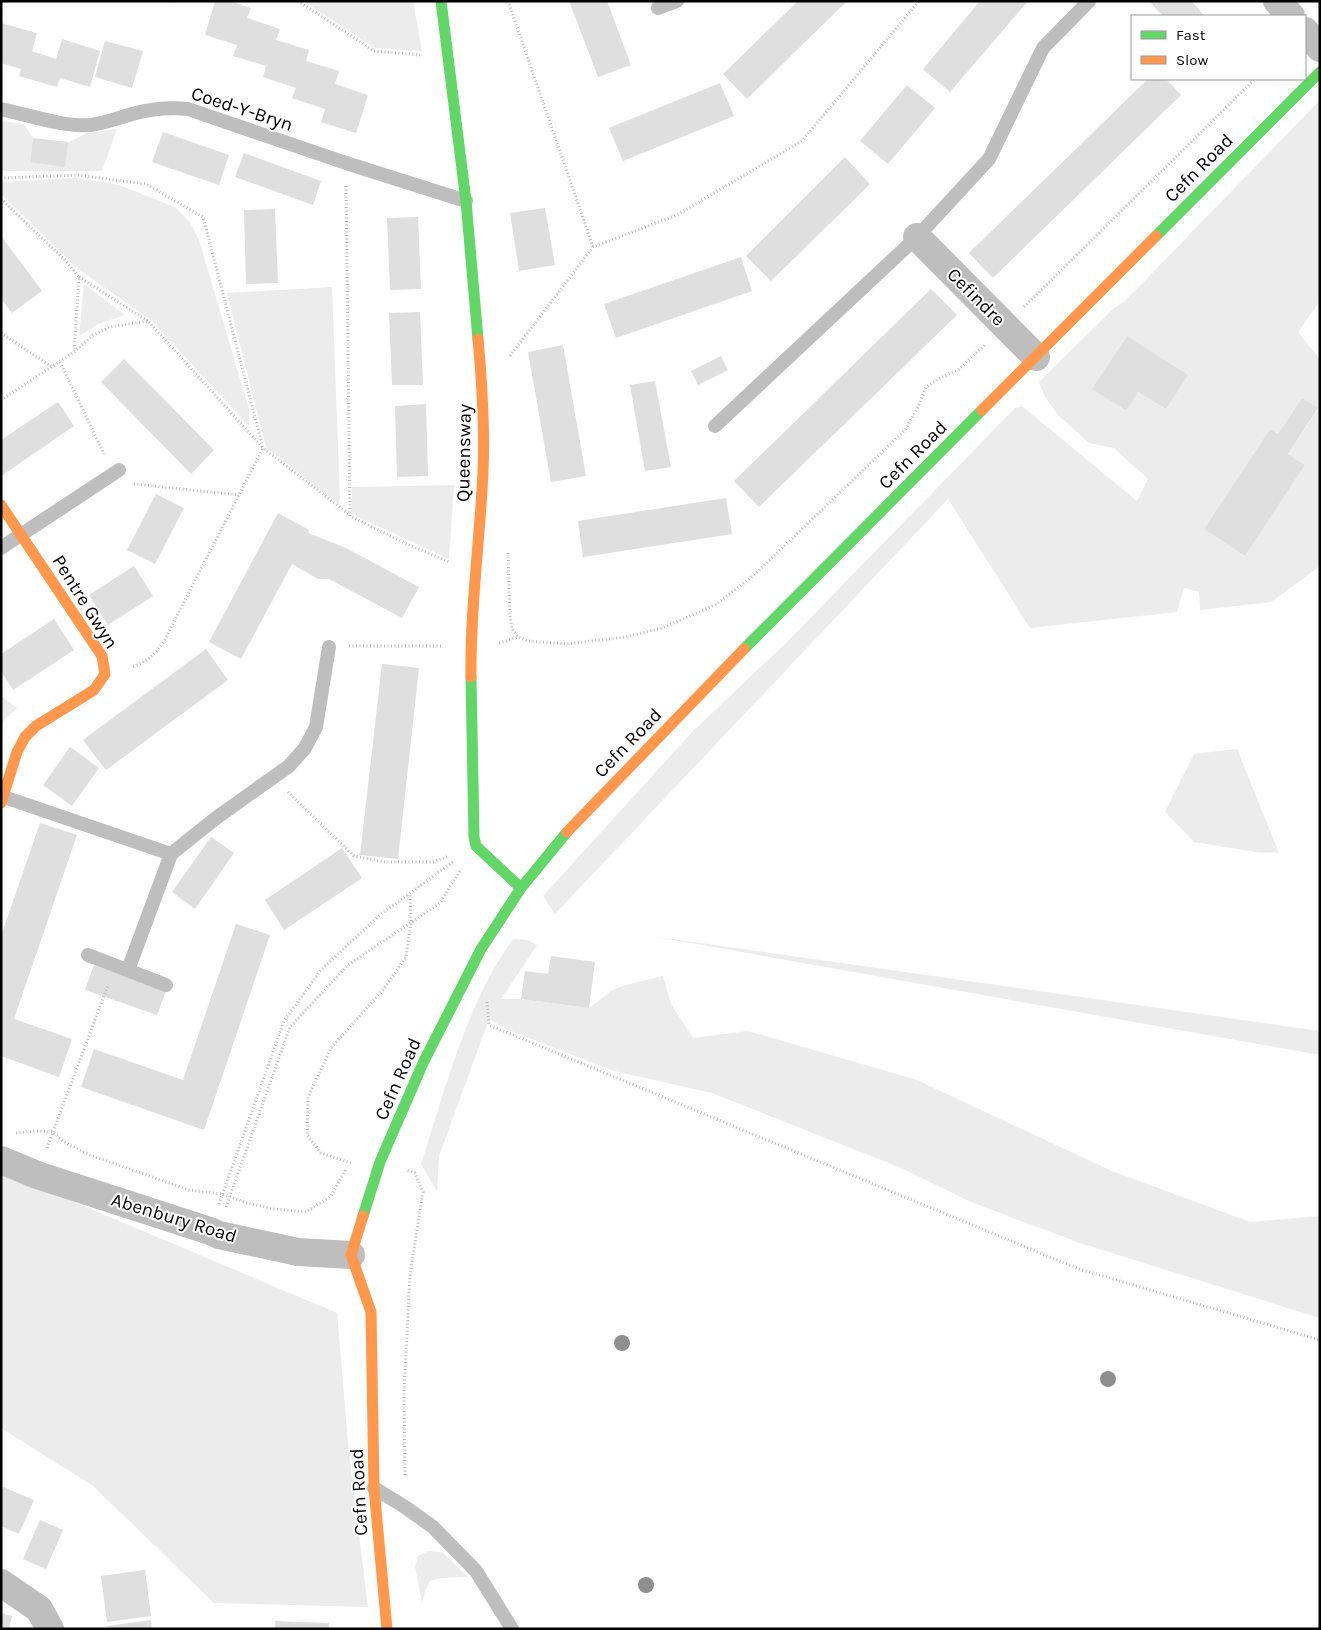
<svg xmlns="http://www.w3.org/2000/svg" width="1321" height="1630" viewBox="0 0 1321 1630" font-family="Karla,sans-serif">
	<rect width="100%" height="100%" fill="#fff"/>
	<!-- green -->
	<path fill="#ececec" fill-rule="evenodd" d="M303,1H413L422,51L375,48Z
		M1320,100V301L1298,332L1320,360V566L1271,602L1200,610L1199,592L1184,588L1177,612L1030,628L948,499L555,914L543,896L694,730L786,643L1015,408L1022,406L1137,501L1148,479L1114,448L1089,443L1058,415L1045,397L1039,382L1113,309L1124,302ZM1127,336L1187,375L1166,409L1138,392L1125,411L1093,389ZM1302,398L1318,409L1288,454L1305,465L1245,556L1204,529L1270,429L1278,434Z
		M1,121L24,124L33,138L30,162L87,133L117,129L102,171H1Z
		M75,178L119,185L175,207L190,222L199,240L249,409V426L151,320L78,269L1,194V182Z
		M84,284L125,315L98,324L79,336Z
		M332,287L340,499L338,504L266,447L227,293Z
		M454,485L449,559L352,514V487Z
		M1,696L17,708L4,720L1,727Z
		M1237,749L1279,853L1256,852L1194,842L1165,812L1194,754Z
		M651,936L1320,1031V1055Z
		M513,939L527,940L537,945L501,999H521L589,1008L611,991L626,985L663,976L671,1004L693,1038L748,1031L917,1080L1112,1171L1250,1222L1320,1216V1318L1080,1243L971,1202L899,1167L712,1093L614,1071L506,1029L489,1019L439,1156L437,1191L421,1164C445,1090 467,1002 513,939Z
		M1,1171L337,1313L349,1454L368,1607L214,1603L93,1486L1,1428Z
		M428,1551L442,1552L468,1577L441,1578L430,1581L425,1591L422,1603L415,1567L418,1556Z"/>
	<!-- building -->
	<path fill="#dfdfdf" d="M215,1H230L251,8L247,18L280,29L276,40L309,50L306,61L339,71L335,84L368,95L356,133L321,122L325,109L292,98L296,88L263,77L266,66L233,56L237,45L205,35Z
		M569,1H607L631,65L598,77Z
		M798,1H847L747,99L723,74Z
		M980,1H1028L950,92L923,69Z
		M1149,1H1191L1205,16H1163Z
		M1,23L37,33L32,51L56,59L62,39L100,51L90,87L60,78L57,87L19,76L21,69L1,63Z
		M105,41L143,51L132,88L95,77Z
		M1148,79H1166L1181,95L993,278L969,253Z
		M720,83L734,116L623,161L609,128Z
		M907,85L935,108L888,164L860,141Z
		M163,132L229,155L219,185L152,162Z
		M33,138L68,142L65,167L30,162Z
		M244,153L321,181L313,205L235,177Z
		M845,157L870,184L771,281L746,256Z
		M545,208L555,265L519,271L510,213Z
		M275,209L278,283L246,284L244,210Z
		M418,217L421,289L390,290L387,218Z
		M1,236L42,291L12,313L1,299Z
		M741,257L752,291L616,338L604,304Z
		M931,289L957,315L759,507L734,481Z
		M420,312L423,385H392L389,313Z
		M1127,336L1188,375L1166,409L1138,392L1126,411L1092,389Z
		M563,345L586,476L551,482L528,352Z
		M721,356L728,370L698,385L691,371Z
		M124,359L214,450L191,474L101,382Z
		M655,381L671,467L645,471L630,385Z
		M1302,398L1318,408L1288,454L1305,465L1245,556L1204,529L1270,429L1278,434Z
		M58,402L74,426L1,476V440Z
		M426,404L428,476L397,477L395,406Z
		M156,494L184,508L155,564L127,550Z
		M726,498L732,534L583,557L578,521Z
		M278,513L309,530L308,533L346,548L419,587L402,618L329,579H318L292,564L241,659L209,642Z
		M134,566L153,596L108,625L89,595Z
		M54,619L74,650L13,690L1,671V654Z
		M206,649L228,680L106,770L83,740Z
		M382,664L419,668L398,859L360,855Z
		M70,747L99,768L72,806L43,785Z
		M40,823L77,835L14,1019L72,1039L59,1077L1,1056V936Z
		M211,837L234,853L195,909L172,892Z
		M342,848L362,878L284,930L265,900Z
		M236,924L270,935L204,1130L81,1087L94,1049L183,1080Z
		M551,956L595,962L589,1008L521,999L525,971L548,974Z
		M94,965L166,991L157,1015L85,990Z
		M3,1487L34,1500L19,1534L1,1526V1492Z
		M40,1520L63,1530L46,1569L23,1559Z
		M145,1570L151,1616L107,1622L101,1576Z
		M1,1613L12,1616L9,1629H1Z
		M151,1620L152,1629H108L107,1626Z
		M275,1621L329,1623V1629H275Z"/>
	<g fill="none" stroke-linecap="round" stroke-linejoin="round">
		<!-- path -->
		<path stroke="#b9b9b9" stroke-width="3" stroke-dasharray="1 2.5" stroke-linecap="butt" d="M169,1H173
			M298,1L374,51L420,55
			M508,1L593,247
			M1,178L77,175L146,184L203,217L263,448L164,641C155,655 147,661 133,667
			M346,186L350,516L407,544L449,562
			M1,199L65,260L79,277L74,352
			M79,277L148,321
			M1024,307L1255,79
			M1,333L52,367
			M510,356L593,247L677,215L802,141L919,1
			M60,362L104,454
			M1,400L74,352L92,336L109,327L148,321L263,448L350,515
			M134,484L239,495
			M508,553L510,616L512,629L518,637L528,641L567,644L625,637L662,628L715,605L754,575L905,430L917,409L926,387L940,378L958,370L986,344
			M499,643L518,637
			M349,646H443
			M288,792L354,856L385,862H433L449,856
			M487,1002L489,1025L1079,1269L1320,1340
			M16,1133L36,1131L53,1132L64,1142L90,1155L189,1190L222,1194L247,1203L274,1209L306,1212L331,1196L346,1169
			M47,1148L108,985
			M351,1163L321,1153L307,1135L308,1097L331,1048L383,990L406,957L411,922L410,893
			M219,1204L284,1021L321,970L381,914L453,862
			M226,1207L290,1027L348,965L440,903L461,869
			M405,1475L404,1393L410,1274L423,1192L415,1173L406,1170"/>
		<!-- lane -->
		<path stroke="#bebebe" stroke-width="14" d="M658,8L677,1
			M1,109C29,115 63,127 91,125C106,123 118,118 132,114C151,109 169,107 188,109L346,163L466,201
			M715,426L917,237L989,159L1043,48L1089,1
			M1,548L119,470
			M4,797L171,854L128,970
			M171,854L216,818L289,766L305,748L316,727L329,647
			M88,955L166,985
			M374,1488L405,1507L433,1527L476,1571L512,1629"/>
		<!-- street -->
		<path stroke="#bebebe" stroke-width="28" d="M1277,1L1291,16
			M1305,31L1320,48
			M917,237L1036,357
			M1,1160L37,1175L210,1231L219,1235L298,1252L351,1255
			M1,1583L39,1609L50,1629"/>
		<!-- fast -->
		<path stroke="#63d668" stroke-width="11" d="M441,1L466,201L478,339
			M1156,236L1320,72
			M744,649L982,410
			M471,677L474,837L476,846L521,888
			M363,1216L380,1162L423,1063L481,949L521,888L567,832"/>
		<!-- slow -->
		<path stroke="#ff974d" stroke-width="11" d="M982,410L1156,236
			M1,505L102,656L105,674L94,690L36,726L25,737L17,752L1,803
			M471,677C470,608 480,540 483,472C485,427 482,383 478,339
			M567,832L744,649
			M363,1216L351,1255L371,1312L374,1488L387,1629"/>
	</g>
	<!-- trees -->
	<g fill="#8f8f8f">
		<circle cx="622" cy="1343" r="8"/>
		<circle cx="1108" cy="1379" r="8"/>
		<circle cx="646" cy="1585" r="8"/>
	</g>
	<g text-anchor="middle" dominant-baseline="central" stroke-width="4" stroke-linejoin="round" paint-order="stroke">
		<!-- street labels -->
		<g font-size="19" fill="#000" stroke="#fff">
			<text transform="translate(242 109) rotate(18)">Coed-Y-Bryn</text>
			<text transform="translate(1199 168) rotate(-45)">Cefn Road</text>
			<text transform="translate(976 297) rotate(45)">Cefindre</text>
			<text transform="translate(464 453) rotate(-89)">Queensway</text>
			<text transform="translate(913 455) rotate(-45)">Cefn Road</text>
			<text transform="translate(85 602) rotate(58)">Pentre Gwyn</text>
			<text transform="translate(628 743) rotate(-46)">Cefn Road</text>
			<text transform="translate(398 1079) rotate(-66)">Cefn Road</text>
			<text transform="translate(174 1218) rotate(17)">Abenbury Road</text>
			<text transform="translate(359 1492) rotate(-93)">Cefn Road</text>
		</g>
	</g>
	<!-- border -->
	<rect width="1321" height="1630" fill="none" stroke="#000000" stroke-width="5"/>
	<!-- legend -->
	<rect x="1131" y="15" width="175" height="65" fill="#ffffff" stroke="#999999"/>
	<rect x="1141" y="31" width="25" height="8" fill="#63d668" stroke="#999999"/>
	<text x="1176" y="40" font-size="15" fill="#000000">Fast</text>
	<rect x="1141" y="56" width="25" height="8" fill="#ff974d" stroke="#999999"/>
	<text x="1176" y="65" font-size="15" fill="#000000">Slow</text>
</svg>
